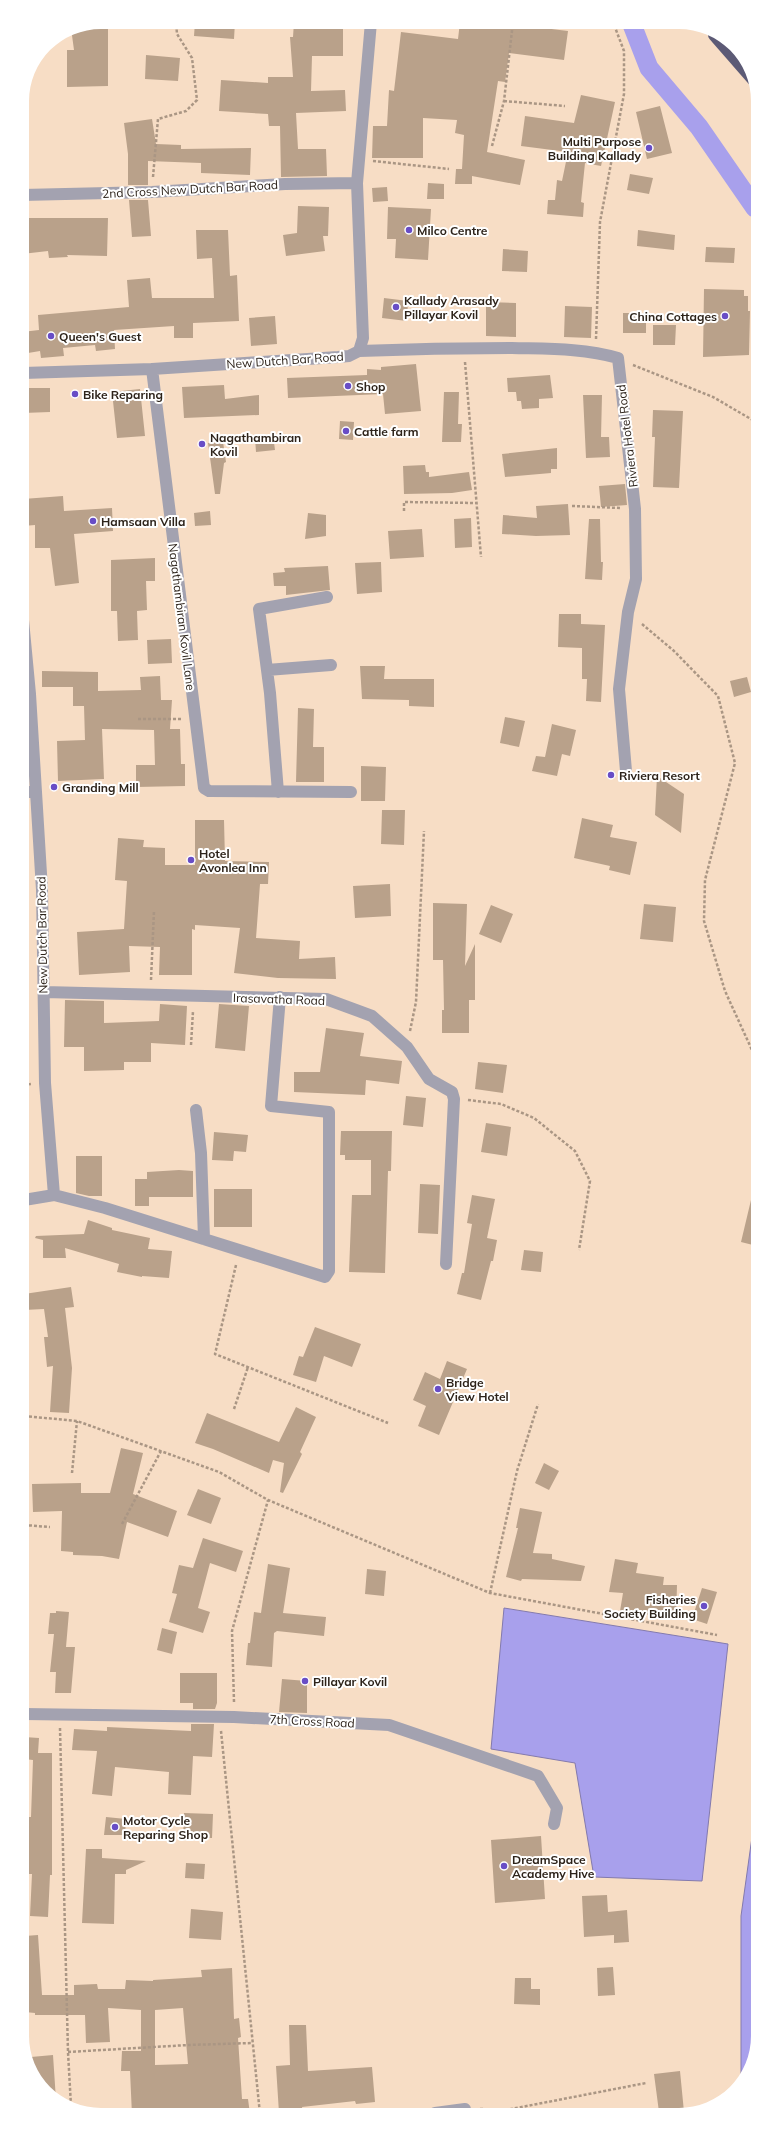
<svg xmlns="http://www.w3.org/2000/svg" width="780" height="2137" viewBox="0 0 780 2137" font-family="Mulish,sans-serif">
	<rect width="100%" height="100%" fill="#f7ddc5"/>
	<!-- water -->
	<path fill="#a8a0ec" stroke="#837aad" d="M757,1528V1558L753,1544Z
		M504,1608L728,1644L702,1881L594,1877L575,1763L491,1749Z
		M758,1794V2036L741,2085V1916Z"/>
	<g fill="none" stroke-linecap="round" stroke-linejoin="round">
		<!-- canal -->
		<path stroke="#a8a0ec" stroke-width="19" d="M631,22L649,68L699,127L755,208"/>
	</g>
	<!-- building -->
	<path fill="#b9a18a" fill-rule="evenodd" d="M101,22H108V86L67,87V50H74L71,28Z
		M195,22H235L234,39L194,36Z
		M294,22H343V56H312L311,91L345,90L346,111L296,113L298,149H326L327,176L281,177L280,126H269L268,114L219,111L221,80L268,83V77H293L290,37H293Z
		M460,22H493L568,31L564,60L509,53L505,82L498,81L487,152L525,160L520,185L472,176V184H455L456,169H462L464,135L455,133L457,120L423,118V158H372L373,126H387L389,90L394,91L401,32L458,39Z
		M146,55L180,58L178,81L145,79Z
		M581,95L615,102L601,166L585,163L581,202L584,203L583,217L547,214L548,200H555L557,180L562,181L568,152L521,146L525,116L574,123Z
		M660,106L672,153L647,159L636,112Z
		M152,119L156,144L181,145V149L251,148L250,175L201,173V163L148,161V185H128V154L124,123Z
		M630,174L653,178L649,194L627,190Z
		M428,183L444,184V199H427Z
		M387,187L388,201L373,202L372,188Z
		M129,200H148L151,236L132,237Z
		M298,206L329,207L328,236H323L325,251L286,256L283,235L297,233Z
		M388,207L431,209L428,260L395,258L396,239H387Z
		M22,218H108L107,256L67,255L68,257L49,258L48,251L22,254Z
		M196,230H228L230,276L237,275L239,321L193,323V338H174V326L114,330L115,349L96,351L95,345L63,348L64,356L41,358L40,351L22,354V332L39,330L38,315L129,307L127,280L150,278L152,298H214L212,258L197,259Z
		M638,230L675,235L674,250L637,246Z
		M706,247L735,248L734,263L705,262Z
		M503,249L528,251L527,272L502,271Z
		M704,289L744,290V296H748V311H750L749,355L703,357Z
		M384,298L408,301L407,321L382,318Z
		M486,302L516,303V337L486,336Z
		M565,306L592,307L591,338L564,337Z
		M623,313H646V333H623Z
		M275,316L277,344L251,346L249,318Z
		M653,325H676L675,345H653Z
		M416,364L421,411L385,414L383,394L288,398L287,378L367,375V369L381,370V367Z
		M550,375L553,398L539,399V408L522,409L521,401H517L516,392H508L507,378Z
		M224,385L225,399L259,395V415L184,418L182,387Z
		M23,388H50V412L23,413Z
		M140,389L145,436L117,438L112,392Z
		M444,392H459L458,424H462L461,442H442Z
		M583,395H602L601,437H609L610,457L586,458Z
		M653,410L683,411L679,488L653,487L655,437H652Z
		M340,421L354,422L353,440L339,439Z
		M273,435L275,450L256,452L255,438Z
		M223,442L226,462L224,463L220,494H215L208,443Z
		M557,448V469H551V473L505,477L502,454Z
		M425,465L426,472H429V477L469,472L472,490L452,493L404,494L403,466Z
		M625,484L627,505L601,507L599,486Z
		M63,496L64,511L112,508L113,531L74,534L79,583L55,586L50,548H35V525L23,526V499Z
		M568,504L570,535L536,536L502,534L503,515L537,518L536,506Z
		M210,511L211,525L195,526L194,513Z
		M308,513L326,515V536L305,539Z
		M471,518L472,547L455,548L454,519Z
		M589,519H600L601,562H603L602,580L585,579Z
		M422,529L424,557L390,559L388,531Z
		M155,558V581H146L147,610L137,611L138,640L118,641L117,611H111V560Z
		M381,562L382,592L357,594L355,563Z
		M328,566L330,590L286,595V586H274L273,573L285,572L284,568Z
		M559,614H581V624L605,625L601,702L586,701L587,679H582V648L558,647Z
		M171,639L172,663L148,664L147,640Z
		M360,666H385L384,679H434V707L409,706V700L362,699Z
		M42,671L98,672V691L141,690L140,677L160,676L161,700H172L170,729H180L181,764H185V786L136,787V765H155L154,730L102,729L104,779L58,781L57,741L85,740L84,706H73V687H42Z
		M747,677L751,692L734,697L730,681Z
		M298,708L314,709L313,747H324V782H296Z
		M505,717L525,721L519,747L500,743Z
		M552,724L576,730L570,756L562,754L557,776L532,771L536,756L545,757Z
		M361,766L386,767L385,801H361Z
		M657,776L684,794L681,833L655,815Z
		M382,810H405L404,845L381,844Z
		M582,818L613,825L610,837L637,842L630,875L609,870L610,866L574,858Z
		M195,820H224L225,861L269,862L268,884H260L256,938L300,941L299,959L335,957L336,979L278,978L234,973L240,928L195,925V930L192,929V975H159L160,947L129,946L130,972L79,975L77,932L124,929L127,881L115,880L118,838L144,840L143,847L165,848V865H195Z
		M390,884L391,916L355,918L353,886Z
		M433,903L467,904L465,966L475,944V1000H469V1033H442V1010H444L443,960H433Z
		M644,904L676,907L673,942L640,939Z
		M491,905L513,914L501,943L479,934Z
		M65,1000L104,1001V1023L159,1021L160,1004L187,1006L185,1045L151,1043V1062H124V1070L84,1071V1047H64Z
		M219,1004L249,1006L245,1051L215,1048Z
		M326,1028L364,1033L360,1056L402,1061L399,1084L366,1080L365,1095L294,1092V1072H320Z
		M478,1062L507,1065L503,1093L475,1089Z
		M406,1096L426,1098L423,1127L403,1125Z
		M486,1123L511,1127L507,1156L481,1152Z
		M341,1131H392L391,1171H388L385,1273L349,1272L352,1195H371V1160H345V1155H340Z
		M214,1132L248,1135L246,1152L234,1151L233,1161L212,1160Z
		M76,1156H102V1196H89L76,1193Z
		M179,1170L193,1171V1197H149V1206H135V1179H147V1172Z
		M420,1184L440,1185L438,1234L418,1233Z
		M214,1189H252V1227H214Z
		M472,1195L495,1199L487,1238L497,1240L493,1261H491L481,1300L457,1294L462,1273H464L472,1224L467,1223Z
		M751,1200L757,1201V1246L741,1242Z
		M88,1220L112,1228V1230L150,1238L148,1249L172,1251L169,1278L142,1276V1277L117,1272L119,1264L65,1248L66,1258H43V1240L35,1238L36,1236L84,1234Z
		M524,1250L543,1252L541,1272L521,1270Z
		M71,1287L74,1307L65,1308L72,1368L69,1413L50,1412L53,1366L47,1367L44,1337H48L44,1309L24,1310V1294Z
		M315,1327L361,1344L352,1367L324,1356L316,1382L293,1375L299,1356L303,1357Z
		M447,1361L467,1369L439,1435L418,1426L426,1406L413,1400L425,1372L440,1379Z
		M296,1407L316,1417L300,1452L302,1454L283,1493L280,1492L284,1463L273,1460L269,1473L213,1449L195,1443L207,1413L279,1442Z
		M121,1448L143,1453L133,1494L177,1511L168,1537L127,1522L119,1559L102,1556L73,1555V1552L61,1551L62,1511L33,1512L32,1484L81,1483V1493H110Z
		M544,1463L559,1471L549,1490L535,1483Z
		M198,1489L221,1498L211,1524L187,1515Z
		M520,1508L542,1512L533,1553L552,1554V1559L585,1566L581,1581L522,1579L521,1581L506,1577L518,1528H516Z
		M203,1538L243,1551L236,1572L210,1563L198,1608L210,1612L203,1633L169,1622L177,1594L172,1593L179,1565L193,1568Z
		M615,1559L638,1563L636,1573L664,1577L663,1585H677L676,1618L620,1611L623,1593L609,1592Z
		M268,1564L290,1568L283,1613L326,1617L324,1636L277,1631L274,1633L272,1667L246,1665L248,1643H250L254,1612L261,1613Z
		M367,1569L386,1571L384,1596L365,1594Z
		M702,1588L717,1592L707,1624L692,1619Z
		M56,1611L69,1612L66,1647H75L71,1693H55L56,1672H50L54,1634H48L50,1613H56Z
		M162,1628L177,1632L172,1654L157,1650Z
		M180,1673H217V1703L215,1709H193V1703H180Z
		M282,1679L307,1681V1713L279,1712Z
		M191,1724H214L212,1757L193,1756L191,1795L168,1794L169,1772L115,1767L112,1796L92,1794L97,1751L72,1750L74,1729L107,1731V1727L191,1731Z
		M24,1737L39,1738L38,1753H52V1875H50L48,1917L30,1916L32,1874H26L27,1836H25V1817H31L33,1760L24,1759Z
		M184,1813L213,1814L212,1838L183,1837Z
		M106,1817L126,1819L125,1835H104Z
		M541,1836L545,1899L495,1903L491,1840Z
		M86,1849H102V1858L146,1861L126,1870V1874H115L114,1924L82,1923Z
		M186,1863L205,1864L204,1879L185,1878Z
		M607,1895L608,1912L627,1910L629,1942L614,1943V1935L584,1937L582,1896Z
		M191,1909L223,1912L221,1940L189,1938Z
		M38,1935L42,1995H74V1985L97,1984L98,1989H125L126,1980L153,1981V1980L202,1977L201,1970L232,1968L234,2019L239,2018L241,2037L238,2038L242,2099H248L250,2114L132,2115L130,2071H121L122,2051H141V2010L108,2008L110,2042L86,2043L85,2015H35V2013L25,2012V1936ZM183,2008L188,2064L155,2065V2010Z
		M613,1967L615,1995L598,1996L597,1968Z
		M515,1978H531V1989H540V2005L514,2004Z
		M289,2025H306L308,2071L372,2067L375,2102L356,2104L355,2101L302,2107L303,2112L279,2113L276,2066L290,2065Z
		M53,2055L56,2100L53,2098L31,2066V2057Z
		M680,2071L684,2112H659L654,2074Z"/>
	<g fill="none" stroke-linecap="round" stroke-linejoin="round">
		<!-- path -->
		<path stroke="#aa9684" stroke-width="2.5" stroke-dasharray="3 2" stroke-linecap="butt" d="M504,101L565,106
			M492,146L504,101L513,22
			M373,161L449,169
			M153,177L158,119L186,111L197,100L192,58L177,34L176,22
			M596,339L600,222L624,94V51L613,22
			M465,362L481,557
			M633,365L713,397L756,422
			M572,506L621,508
			M404,511V502L476,503
			M642,624L674,651L718,696L735,763L705,880L704,921L725,991L757,1061
			M138,719H182
			M151,980L154,911
			M410,1031L416,1002L424,831
			M191,1045L193,1011
			M23,1085L31,1084
			M468,1100L501,1104L534,1118L575,1151L590,1181L579,1250
			M236,1265L215,1354L388,1423
			M234,1409L248,1367
			M24,1416L77,1421L219,1472L268,1500L490,1593L717,1635
			M72,1473L77,1421
			M122,1524L161,1451
			M24,1525L50,1527
			M490,1593L517,1471L538,1404
			M234,1702L232,1631L268,1500
			M60,1728L68,2052L71,2106
			M221,1731L260,2114
			M68,2052L188,2045L252,2043
			M480,2109L506,2110L646,2083"/>
		<!-- minor -->
		<path stroke="#a3a2b0" stroke-width="12" d="M22,195L152,192L285,184L357,183
			M359,351C410,349 461,348 512,348C548,349 583,348 618,358L635,509L636,579L628,612L619,689L626,771
			M152,369L204,788L209,791L351,792
			M23,373L152,369L338,357L349,356L359,351L363,338L357,183L371,22
			M23,620L30,694L42,890L45,1083L54,1195L24,1200
			M267,670L331,665
			M23,792H36
			M278,792L270,693L259,609L327,597
			M44,992L326,999L372,1016L407,1047L429,1079L452,1092L454,1099L446,1264
			M196,1110L201,1153L204,1239
			M54,1195L105,1208L325,1277L329,1271V1112L271,1106L280,997
			M24,1714L234,1717L389,1725L538,1776L557,1808L554,1824
			M435,2113L465,2109"/>
		<!-- highway -->
		<path stroke="#5c5a75" stroke-width="12" d="M714,35L755,82"/>
	</g>
	<!-- markers -->
	<g fill="#684dc6" stroke="#fff" stroke-width="1.5">
		<circle cx="649" cy="148" r="4"/>
		<circle cx="409" cy="230" r="4"/>
		<circle cx="396" cy="307" r="4"/>
		<circle cx="725" cy="316" r="4"/>
		<circle cx="51" cy="336" r="4"/>
		<circle cx="348" cy="386" r="4"/>
		<circle cx="75" cy="394" r="4"/>
		<circle cx="346" cy="431" r="4"/>
		<circle cx="202" cy="444" r="4"/>
		<circle cx="93" cy="521" r="4"/>
		<circle cx="611" cy="775" r="4"/>
		<circle cx="54" cy="787" r="4"/>
		<circle cx="191" cy="860" r="4"/>
		<circle cx="438" cy="1389" r="4"/>
		<circle cx="704" cy="1606" r="4"/>
		<circle cx="305" cy="1681" r="4"/>
		<circle cx="115" cy="1827" r="4"/>
		<circle cx="504" cy="1866" r="4"/>
	</g>
	<g text-anchor="middle" dominant-baseline="central" stroke-width="4" stroke-linejoin="round" paint-order="stroke">
		<!-- poi labels -->
		<g font-size="12" font-weight="bold" fill="#2d231a" stroke="#fff" text-anchor="start">
			<text x="641" y="141" text-anchor="end">Multi Purpose<tspan x="641" dy="14">Building Kallady</tspan></text>
			<text x="417" y="230">Milco Centre</text>
			<text x="404" y="300">Kallady Arasady<tspan x="404" dy="14">Pillayar Kovil</tspan></text>
			<text x="717" y="316" text-anchor="end">China Cottages</text>
			<text x="59" y="336">Queen's Guest</text>
			<text x="356" y="386">Shop</text>
			<text x="83" y="394">Bike Reparing</text>
			<text x="354" y="431">Cattle farm</text>
			<text x="210" y="437">Nagathambiran<tspan x="210" dy="14">Kovil</tspan></text>
			<text x="101" y="521">Hamsaan Villa</text>
			<text x="619" y="775">Riviera Resort</text>
			<text x="62" y="787">Granding Mill</text>
			<text x="199" y="853">Hotel<tspan x="199" dy="14">Avonlea Inn</tspan></text>
			<text x="446" y="1382">Bridge<tspan x="446" dy="14">View Hotel</tspan></text>
			<text x="696" y="1599" text-anchor="end">Fisheries<tspan x="696" dy="14">Society Building</tspan></text>
			<text x="313" y="1681">Pillayar Kovil</text>
			<text x="123" y="1820">Motor Cycle<tspan x="123" dy="14">Reparing Shop</tspan></text>
			<text x="512" y="1859">DreamSpace<tspan x="512" dy="14">Academy Hive</tspan></text>
		</g>
		<!-- street labels -->
		<g font-size="12" fill="#2d231a" stroke="#fff">
			<text transform="translate(190 189) rotate(-3)">2nd Cross New Dutch Bar Road</text>
			<text transform="translate(285 360) rotate(-4)">New Dutch Bar Road</text>
			<text transform="translate(627 436) rotate(-97)">Riviera Hotel Road</text>
			<text transform="translate(182 617) rotate(83)">Nagathambiran Kovil Lane</text>
			<text transform="translate(42 935) rotate(-91)">New Dutch Bar Road</text>
			<text transform="translate(279 999) rotate(2)">Irasavatha Road</text>
			<text transform="translate(312 1721) rotate(3)">7th Cross Road</text>
		</g>
	</g>
	<!-- crop -->
	<path d="M0 0H780V2137H0ZM101 29H679A72 72 0 0 1 751 101V2036A72 72 0 0 1 679 2108H101A72 72 0 0 1 29 2036V101A72 72 0 0 1 101 29Z" fill="#fff" fill-rule="evenodd"/>
</svg>
